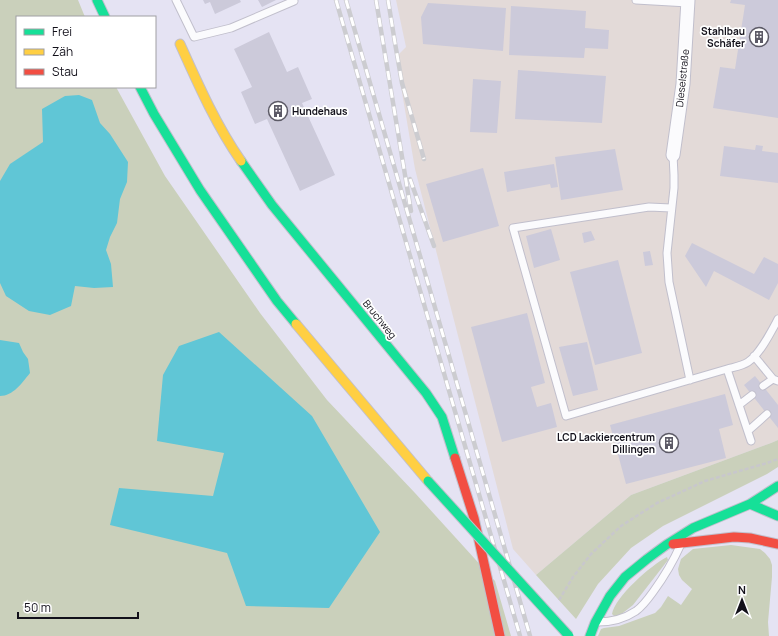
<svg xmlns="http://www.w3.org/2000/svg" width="778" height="636" viewBox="0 0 778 636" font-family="Manrope,sans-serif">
	<rect width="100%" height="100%" fill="#e5e3f3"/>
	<!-- commercial -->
	<path fill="#e3dad8" d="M396,0H778V440L771,443L631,495L536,575L513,549L415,169L396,57L406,47Z"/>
	<!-- green -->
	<path fill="#cad0bb" d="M0,0H78L85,17H17V87H116L165,176L260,313L327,400L415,493L495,581L511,636H0Z
		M778,440V467L767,474L663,526L631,548L598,584L576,619L536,575L631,495L771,443Z
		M731,545L760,549L765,553L770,559L772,565V577L768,622L769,636H598L601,629L604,628L619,626L655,613L661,607L668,596L681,605L692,589L682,580L679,575L678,569L681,559L693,549Z
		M667,557L668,560L633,605L619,616H614L612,614C615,597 651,565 667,557Z"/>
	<!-- water -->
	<path fill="#60c6d6" d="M79,95L92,100L100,123L110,134L128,162L127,182L120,199L117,223L110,237L106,250L111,264L113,287L94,288L75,286L71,306L50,315L29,311L6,296L0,283V181L10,164L43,142L42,109L65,96Z
		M219,332L312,416L380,532L329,608L246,606L227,553L110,525L119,488L213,496L224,453L157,441L163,375L179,346Z
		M0,340L19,343L23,352L28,359L30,373C22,383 13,396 0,396Z"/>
	<!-- building -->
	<path fill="#cccada" d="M203,0H240L241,2L215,14L210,2L205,4Z
		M258,0H276L262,7Z
		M731,0H778V118L713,108L720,67L735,69L745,5L730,3Z
		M428,3L506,8L503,51L423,44L421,17Z
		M511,6L586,11L585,28L609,30L608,49L585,48L584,58L509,55Z
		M269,32L287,72L298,67L312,99L302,103L335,175L300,191L267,119L255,124L241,92L252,87L234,49Z
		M518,70L606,76L602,123L515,119Z
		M473,79L501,81L497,133L470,132Z
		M756,145L763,146L762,151L778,153V183L720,176L724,146L755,150Z
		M615,149L623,190L561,200L555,157Z
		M554,164L558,187L551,188L550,184L507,192L504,172Z
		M483,168L499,226L443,242L426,184Z
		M551,229L560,260L534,268L526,236Z
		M591,231L595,240L584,243L582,233Z
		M692,243L754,274L764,257L778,264V283L769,300L714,271L706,287L685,256Z
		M650,251L653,265L645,266L643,252Z
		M618,260L642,353L595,365L570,272Z
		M527,313L545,383L531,387L537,407L551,403L557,427L502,442L471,327Z
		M587,342L598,390L573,396L559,347Z
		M755,376L778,405V428L744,385Z
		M725,394L733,425L719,429L726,458L626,484L610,425Z"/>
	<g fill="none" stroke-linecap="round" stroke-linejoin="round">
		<!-- lane casing -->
		<g stroke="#c1bfcc" stroke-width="9">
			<path id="lane" d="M176,0L194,37L231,28L294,1
				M636,0L688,3
				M673,155L674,175V188L667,253L669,282L690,380
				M671,208L649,207L513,228L566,416L727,369C734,367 742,366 748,362C760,354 771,332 778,319
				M754,356L773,379L778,381
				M727,369L751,441
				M763,386L773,379
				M739,405L752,395
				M748,431L767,414
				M598,622C612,622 624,619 636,611C643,606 648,599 653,592C664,577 673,562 681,544"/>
		</g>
		<!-- street casing -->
		<g stroke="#c1bfcc" stroke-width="15">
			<path id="street" d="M673,155L683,84L688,0"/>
		</g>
		<!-- fast casing -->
		<g stroke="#c1bfcc" stroke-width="11">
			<path id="fast" d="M97,0L105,17
				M140,87L154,114L200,190L277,301L296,324
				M241,161L272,205L426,393L442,417L455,458
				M750,504L778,516
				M590,636L595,623L610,596L625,577L647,559L666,545L693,528L750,504L778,486"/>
		</g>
		<!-- slow casing -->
		<g stroke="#c1bfcc" stroke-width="11">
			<path id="slow" d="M180,44C198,84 216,125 241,161
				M296,324L428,481"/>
		</g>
		<!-- jam casing -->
		<g stroke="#c1bfcc" stroke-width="11">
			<path id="jam" d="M455,458L474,518L500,636
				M673,544L734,537L750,538L778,544"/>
		</g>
		<!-- path -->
		<path stroke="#c8c7cc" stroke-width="2.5" stroke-dasharray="4 2" stroke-linecap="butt" d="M559,600L573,577L591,554L621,526L657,503L705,481L767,463L778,459"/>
		<!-- lane -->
		<use href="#lane" stroke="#fbfbfd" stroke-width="7"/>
		<!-- street -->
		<use href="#street" stroke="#fbfbfd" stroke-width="13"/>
		<!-- fast -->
		<use href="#fast" stroke="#16e098" stroke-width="9"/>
		<!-- slow -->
		<use href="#slow" stroke="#ffcf43" stroke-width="9"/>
		<!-- jam -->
		<use href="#jam" stroke="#f24e42" stroke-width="9"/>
		<!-- rail casing -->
		<g stroke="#ccccd0" stroke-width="4.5">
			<path id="rail" d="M336,0L520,636
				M346,0L530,636
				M376,0L411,211
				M388,0L395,43L402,83L424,159
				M410,179L434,246"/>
		</g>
		<!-- rail -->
		<use href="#rail" stroke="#fff" stroke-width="3" stroke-dasharray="9" stroke-linecap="butt"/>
		<!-- fast-bridge casing -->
		<g stroke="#c1bfcc" stroke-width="11" stroke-linecap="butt">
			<path id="fast-bridge" d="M428,481L569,636"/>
		</g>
		<!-- fast-bridge -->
		<use href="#fast-bridge" stroke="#16e098" stroke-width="9"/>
	</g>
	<!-- icons -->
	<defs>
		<g id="building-ring" transform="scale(1)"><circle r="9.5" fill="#fff" stroke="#5c5a66" stroke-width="1.5"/><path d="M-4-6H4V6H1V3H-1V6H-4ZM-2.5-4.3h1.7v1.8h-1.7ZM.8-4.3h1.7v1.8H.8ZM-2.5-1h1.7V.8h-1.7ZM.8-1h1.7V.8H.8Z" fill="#5c5a66"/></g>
	</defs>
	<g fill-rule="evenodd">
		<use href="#building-ring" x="759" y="37"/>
		<use href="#building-ring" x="278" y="111"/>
		<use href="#building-ring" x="669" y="443"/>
	</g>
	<g text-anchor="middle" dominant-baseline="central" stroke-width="3.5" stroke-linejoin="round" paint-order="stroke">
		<!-- poi labels -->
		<g font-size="10" font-weight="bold" fill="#12101a" stroke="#fff" text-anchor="end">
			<text x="745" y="31">Stahlbau<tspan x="745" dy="12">Schäfer</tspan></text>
			<text x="292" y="111" text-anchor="start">Hundehaus</text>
			<text x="655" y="437">LCD Lackiercentrum<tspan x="655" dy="12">Dillingen</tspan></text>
		</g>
		<!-- street labels -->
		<g font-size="10" fill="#12101a" stroke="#fff">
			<text transform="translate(682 78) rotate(-84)">Dieselstraße</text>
			<text transform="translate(380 319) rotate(51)">Bruchweg</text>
		</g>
	</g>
	<!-- legend -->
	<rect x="16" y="16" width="140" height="72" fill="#ffffff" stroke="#a09fa3"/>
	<rect x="24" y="29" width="20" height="6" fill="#16e098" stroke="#a09fa3"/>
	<text x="52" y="36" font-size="12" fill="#12101a">Frei</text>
	<rect x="24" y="49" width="20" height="6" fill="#ffcf43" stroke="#a09fa3"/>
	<text x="52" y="56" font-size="12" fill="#12101a">Zäh</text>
	<rect x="24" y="69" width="20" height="6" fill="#f24e42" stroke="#a09fa3"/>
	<text x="52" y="76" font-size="12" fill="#12101a">Stau</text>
	<!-- north arrow -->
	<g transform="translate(742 600)" stroke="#ffffff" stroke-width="3" paint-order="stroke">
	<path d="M0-3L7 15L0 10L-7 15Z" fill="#12101a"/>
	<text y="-6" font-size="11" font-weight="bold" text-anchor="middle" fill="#12101a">N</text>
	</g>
	<!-- scale -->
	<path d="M18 612v6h120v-6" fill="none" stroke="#12101a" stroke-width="2"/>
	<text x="24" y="612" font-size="12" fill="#12101a" stroke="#ffffff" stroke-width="3" paint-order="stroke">50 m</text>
</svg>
